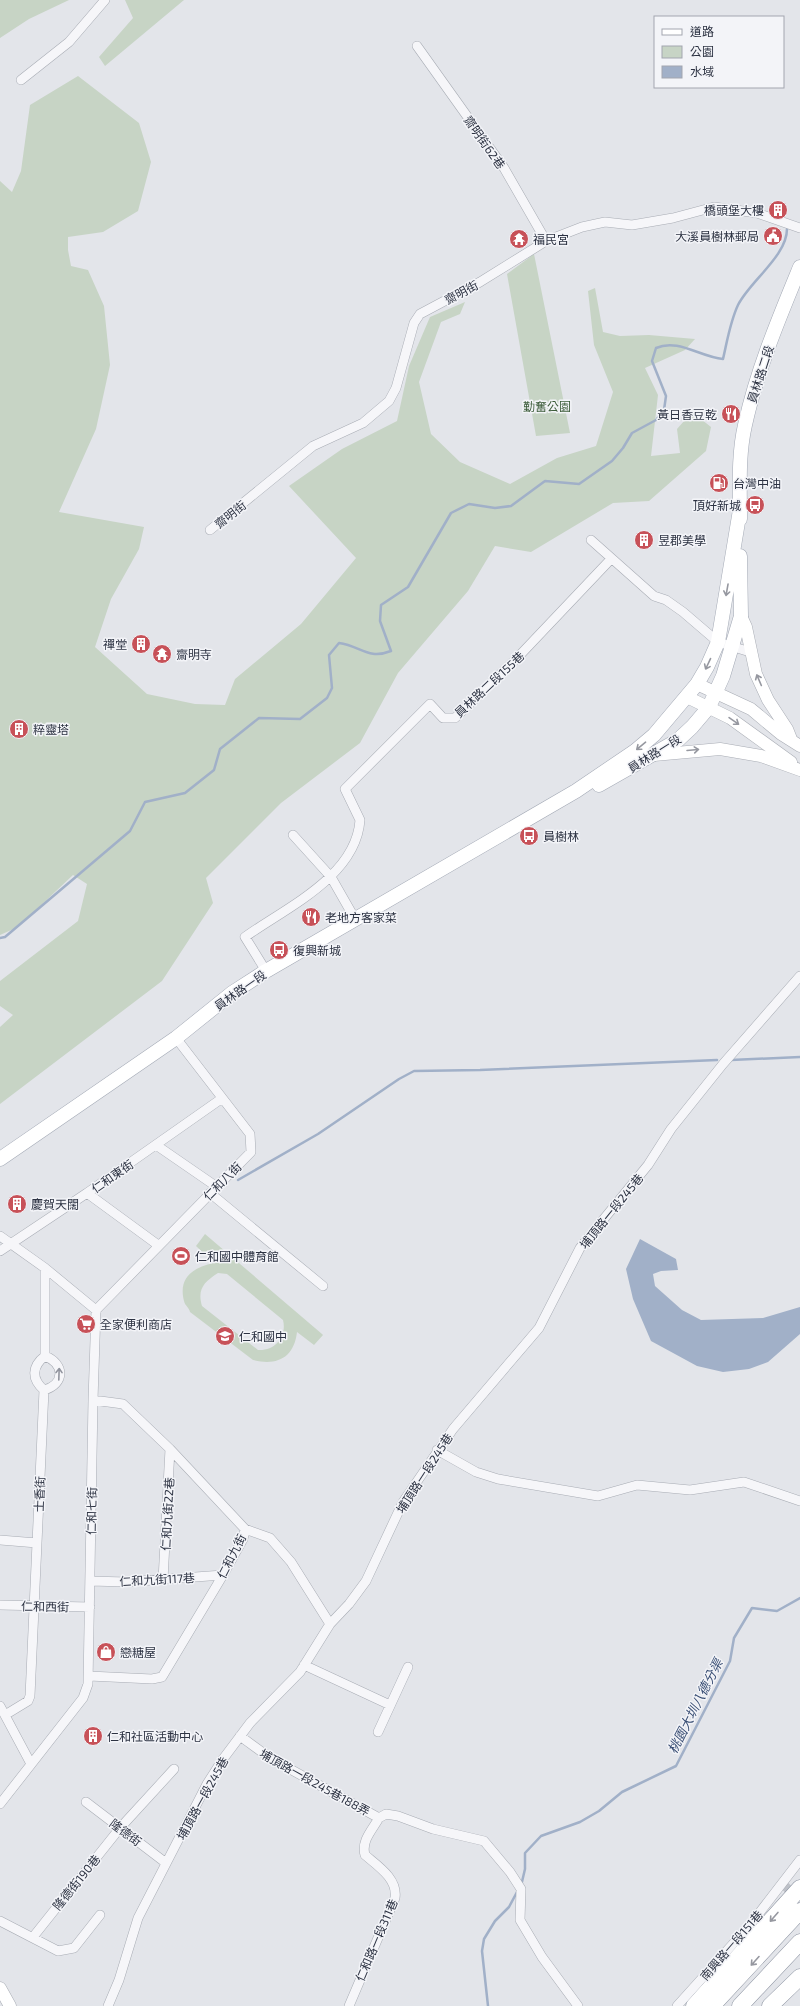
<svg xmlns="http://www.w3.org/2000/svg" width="800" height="2006" viewBox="0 0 800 2006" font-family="'Exo 2','Noto Sans TC',sans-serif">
	<rect width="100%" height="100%" fill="#e3e5ea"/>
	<!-- green -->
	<path fill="#c7d4c5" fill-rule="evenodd" d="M0,0H69L29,19L0,38Z
		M125,0H184L105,66L99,57L133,18Z
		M78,76L139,123L151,162L138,211L103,232L68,237V250L71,266L88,270L104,306L110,365L96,429L59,512L144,527L139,549L111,599L95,647L147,694L195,704L225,705L235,679L301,624L356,558L289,486L342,449L397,421L409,366L430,317L465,302L460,314L441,322L419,382L431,434L460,462L510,484L557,458L596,446L613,392L594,345L588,291L595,288L603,332L620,336L649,335L695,339L685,350L645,368L658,395L651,456L680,453L677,429L692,412L711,427L706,451L649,501L613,503L531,552L495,546L468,591L398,673L360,743L281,803L206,878L213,903L162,981L0,1104V1027L13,1015L0,1006V981L78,921L87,884L73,875L18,927L0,935V181L12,192L21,171L30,105Z
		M534,254L570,433L536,436L507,274Z
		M205,1234L322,1334L323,1335L314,1345L297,1332C294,1358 277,1366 253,1360L190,1312C189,1307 185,1306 184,1301C178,1278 193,1267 214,1263L196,1246ZM218,1273L227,1274L283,1320C287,1336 276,1351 258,1350L202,1306C197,1289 204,1282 218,1273Z"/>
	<!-- water -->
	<path fill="#a1b0c8" d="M640,1239L676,1259L678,1270L661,1271L653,1274L655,1286L682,1310L701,1320L763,1318L800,1307V1334L768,1362L749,1369L723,1372L697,1366L651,1341L633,1299L626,1269Z"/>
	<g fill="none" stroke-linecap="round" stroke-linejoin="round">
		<!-- stream -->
		<path stroke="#a1b0c8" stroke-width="2.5" d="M0,938L5,937L130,831L145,802L185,793L214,770L220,749L259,718L300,719L327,698L332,688L329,655L339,643C361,646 368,660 391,651L380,621L381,605L408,587L451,513L469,504L495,508L511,506L545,481L579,484L612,461L623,448L632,433L656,420L664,410L666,396L652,361L656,348C678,338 700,357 723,359C727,342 730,322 738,305C750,281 787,256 787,229
			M731,1060L800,1057
			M238,1180L318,1134L399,1079L414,1071L480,1070L717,1060
			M521,1886L525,1869V1853L541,1836L580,1822L599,1811L622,1792L676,1766L730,1661L734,1638L752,1608L777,1611L800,1598
			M488,2006L482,1951L484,1939L495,1921L509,1907L517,1892"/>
		<!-- street-tunnel -->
		<path stroke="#bec1c8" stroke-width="9" stroke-dasharray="9 4.5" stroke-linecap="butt" d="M783,1884L800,1901"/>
		<!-- street casing -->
		<g stroke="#a8acb4" stroke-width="10">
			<path id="street" d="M417,46L504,168L546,241
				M21,80L69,42L105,0
				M210,530L313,446L363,423L389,401L396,388L414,323L420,314L480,282L546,241L582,227L605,222L632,225L673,218L714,207L757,213L800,228
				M591,540L654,596L666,600L683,612L718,642L750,652
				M293,835L331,877L355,919
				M266,971L245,937C285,908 356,877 360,820L345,789L430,704L443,718H455L519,656L611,559
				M156,1145L217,1187
				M87,1193L158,1245
				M210,1193L323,1286
				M0,1236L45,1268L96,1310L93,1400L88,1684L83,1698L0,1804
				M0,1251L87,1193L221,1099
				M45,1268V1356
				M96,1310L251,1152L250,1134L176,1038
				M44,1390C65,1384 65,1364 45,1356
				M44,1390C31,1379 32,1366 45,1356
				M437,1450L476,1472L498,1479L598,1496L637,1485L690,1490L744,1482L800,1501
				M245,1529L270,1538L291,1562L330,1624
				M0,1540L37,1543
				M163,1580L170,1449
				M90,1581L126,1582L223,1575
				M0,1605L90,1607
				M304,1665L390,1705
				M89,1676L152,1679L162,1677L223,1575L243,1539L245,1529L170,1449L123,1404L93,1400
				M0,1706L31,1764
				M5,1715L28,1701L30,1696L44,1390
				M378,1732L408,1667
				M240,1736L270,1758L379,1818L386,1814L398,1816L433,1829L484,1841L510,1872L521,1889L520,1920L542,1957L578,2006
				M86,1802L166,1863
				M0,1921L58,1951L74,1948L100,1915
				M33,1937L120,1828L174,1769
				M108,2006L119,1980L138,1918L207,1784L223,1759L250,1723L300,1672L330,1624L349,1604L366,1581L403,1502L453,1429L539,1328L580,1248L648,1165L671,1129L723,1064L800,976
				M349,2006L395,1898C398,1879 378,1866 365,1855C361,1841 372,1830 379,1818
				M677,2006L750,1925L800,1860"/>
		</g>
		<!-- secondary casing -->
		<g stroke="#a8acb4" stroke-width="13">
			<path id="secondary" d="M741,616L746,627L756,674L768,700L787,729L791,739
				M697,684L751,709L781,734L800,746
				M687,697L730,718L791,762
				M654,755L720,749L761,756L800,770
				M0,1988L10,2006"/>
		</g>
		<!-- primary casing -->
		<g stroke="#a3a9b5" stroke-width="15">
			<path id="primary" d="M740,519C740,488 738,455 745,425C757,370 779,318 800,267
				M599,785L678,740L692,727L709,707L723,676L741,616L740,556
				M0,1159L176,1038L232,993L266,971L576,791L635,751L654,735L697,684L707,667L718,642L740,510"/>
		</g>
		<!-- highway casing -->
		<g stroke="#8b92a0" stroke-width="17">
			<path id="highway" d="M694,2006L800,1888
				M712,2006L800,1911
				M740,2006L800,1942
				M770,2006L800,1977"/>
		</g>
		<!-- street -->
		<use href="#street" stroke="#f6f6f9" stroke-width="9"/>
		<!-- secondary -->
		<use href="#secondary" stroke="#fff" stroke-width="12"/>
		<!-- primary -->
		<use href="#primary" stroke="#fff" stroke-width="14"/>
		<!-- highway -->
		<use href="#highway" stroke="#fff" stroke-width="16"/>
	</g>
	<!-- one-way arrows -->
	<defs><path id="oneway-shaft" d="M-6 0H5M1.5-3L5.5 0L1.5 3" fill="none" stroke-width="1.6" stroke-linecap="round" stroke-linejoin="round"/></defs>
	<g stroke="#9698a0">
		<use href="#oneway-shaft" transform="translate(727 590) rotate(100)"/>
		<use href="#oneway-shaft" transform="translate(708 664) rotate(115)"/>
		<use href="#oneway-shaft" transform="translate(759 680) rotate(-113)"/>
		<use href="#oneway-shaft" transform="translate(734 721) rotate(35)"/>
		<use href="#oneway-shaft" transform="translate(641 746) rotate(140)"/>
		<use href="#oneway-shaft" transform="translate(693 750) rotate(-5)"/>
		<use href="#oneway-shaft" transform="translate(774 1917) rotate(131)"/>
		<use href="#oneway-shaft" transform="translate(755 1961) rotate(132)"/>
	</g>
	<use stroke="#91949e" href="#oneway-shaft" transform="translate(59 1374) rotate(-88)"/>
	<!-- icons -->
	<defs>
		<g id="building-disc" transform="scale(1)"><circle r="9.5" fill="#c75158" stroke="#f3f4f8"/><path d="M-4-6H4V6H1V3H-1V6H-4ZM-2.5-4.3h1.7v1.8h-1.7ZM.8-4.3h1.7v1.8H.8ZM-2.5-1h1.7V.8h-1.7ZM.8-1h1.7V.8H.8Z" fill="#fff"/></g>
		<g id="civic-disc" transform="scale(1)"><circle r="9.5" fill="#c75158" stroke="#f3f4f8"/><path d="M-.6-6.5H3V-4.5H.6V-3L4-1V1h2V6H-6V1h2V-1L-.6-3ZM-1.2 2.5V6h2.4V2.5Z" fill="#fff"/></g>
		<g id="temple-disc" transform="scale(1)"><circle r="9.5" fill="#c75158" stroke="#f3f4f8"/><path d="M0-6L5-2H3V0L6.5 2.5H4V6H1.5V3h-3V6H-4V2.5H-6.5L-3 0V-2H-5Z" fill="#fff"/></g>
		<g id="restaurant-disc" transform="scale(1)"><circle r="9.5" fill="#c75158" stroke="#f3f4f8"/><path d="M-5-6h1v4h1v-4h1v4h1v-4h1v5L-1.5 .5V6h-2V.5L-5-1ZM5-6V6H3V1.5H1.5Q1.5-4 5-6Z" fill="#fff"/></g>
		<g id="fuel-disc" transform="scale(1)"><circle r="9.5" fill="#c75158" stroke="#f3f4f8"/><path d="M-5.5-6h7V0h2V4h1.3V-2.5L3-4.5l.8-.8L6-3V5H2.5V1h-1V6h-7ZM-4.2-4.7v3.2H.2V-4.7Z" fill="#fff"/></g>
		<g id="bus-disc" transform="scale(1)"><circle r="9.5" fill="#c75158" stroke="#f3f4f8"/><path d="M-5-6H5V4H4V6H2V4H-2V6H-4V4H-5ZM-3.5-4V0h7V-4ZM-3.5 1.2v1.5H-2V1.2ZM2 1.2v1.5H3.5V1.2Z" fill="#fff"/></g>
		<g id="stadium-disc" transform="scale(1)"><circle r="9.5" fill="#c75158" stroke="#f3f4f8"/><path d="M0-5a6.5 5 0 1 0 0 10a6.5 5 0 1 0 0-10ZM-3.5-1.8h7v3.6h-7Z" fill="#fff"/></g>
		<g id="supermarket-disc" transform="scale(1)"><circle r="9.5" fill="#c75158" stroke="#f3f4f8"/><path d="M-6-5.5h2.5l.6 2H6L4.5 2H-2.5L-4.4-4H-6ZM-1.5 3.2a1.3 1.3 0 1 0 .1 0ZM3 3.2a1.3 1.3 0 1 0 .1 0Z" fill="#fff"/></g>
		<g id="school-disc" transform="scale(1)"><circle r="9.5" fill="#c75158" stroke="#f3f4f8"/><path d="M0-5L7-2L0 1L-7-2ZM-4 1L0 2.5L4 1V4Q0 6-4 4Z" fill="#fff"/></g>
		<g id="shop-disc" transform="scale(1)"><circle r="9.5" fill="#c75158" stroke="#f3f4f8"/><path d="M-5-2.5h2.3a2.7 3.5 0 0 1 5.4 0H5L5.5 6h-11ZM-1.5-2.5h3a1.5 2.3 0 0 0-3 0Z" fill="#fff"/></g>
	</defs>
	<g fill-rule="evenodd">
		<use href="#building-disc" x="778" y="210"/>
		<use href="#civic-disc" x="773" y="236"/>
		<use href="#temple-disc" x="519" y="239"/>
		<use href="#restaurant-disc" x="731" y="414"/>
		<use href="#fuel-disc" x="719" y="483"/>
		<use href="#bus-disc" x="755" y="505"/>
		<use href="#building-disc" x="644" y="540"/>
		<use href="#building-disc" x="141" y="644"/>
		<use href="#temple-disc" x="162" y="654"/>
		<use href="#building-disc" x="19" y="729"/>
		<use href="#bus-disc" x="529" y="836"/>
		<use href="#restaurant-disc" x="311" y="917"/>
		<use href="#bus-disc" x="279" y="950"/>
		<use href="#building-disc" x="17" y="1204"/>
		<use href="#stadium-disc" x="181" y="1256"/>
		<use href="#supermarket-disc" x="86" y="1324"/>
		<use href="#school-disc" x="225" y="1336"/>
		<use href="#shop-disc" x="106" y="1652"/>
		<use href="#building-disc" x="93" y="1736"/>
	</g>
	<g text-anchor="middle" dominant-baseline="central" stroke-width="3" stroke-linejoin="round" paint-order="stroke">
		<!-- street labels -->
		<g font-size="12" fill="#2c3242" stroke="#f3f4f8">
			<text transform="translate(485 142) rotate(55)">齋明街62巷</text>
			<text transform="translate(461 292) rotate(-28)">齋明街</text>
			<text transform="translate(760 374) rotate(-72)">員林路二段</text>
			<text transform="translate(230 514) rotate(-38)">齋明街</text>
			<text transform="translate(489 684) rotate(-43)">員林路二段155巷</text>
			<text transform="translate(654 753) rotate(-32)">員林路一段</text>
			<text transform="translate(240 990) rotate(-35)">員林路一段</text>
			<text transform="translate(112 1176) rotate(-35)">仁和東街</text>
			<text transform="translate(222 1181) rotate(-45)">仁和八街</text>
			<text transform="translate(611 1211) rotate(-51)">埔頂路一段245巷</text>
			<text transform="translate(424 1473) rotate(-57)">埔頂路一段245巷</text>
			<text transform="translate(39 1494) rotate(-88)">士香街</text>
			<text transform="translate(91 1511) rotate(-89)">仁和七街</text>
			<text transform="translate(167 1514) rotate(-87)">仁和九街22巷</text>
			<text transform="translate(231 1556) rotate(-63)">仁和九街</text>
			<text transform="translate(157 1579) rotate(-3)">仁和九街117巷</text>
			<text transform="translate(45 1606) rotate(1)">仁和西街</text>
			<text transform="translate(315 1782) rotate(29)">埔頂路一段245巷188弄</text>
			<text transform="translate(202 1798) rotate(-61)">埔頂路一段245巷</text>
			<text transform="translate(126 1832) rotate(37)">隆德街</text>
			<text transform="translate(76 1882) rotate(-51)">隆德街190巷</text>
			<text transform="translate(376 1940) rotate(-67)">仁和路一段311巷</text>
			<text transform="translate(731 1945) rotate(-49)">南興路一段151巷</text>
		</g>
		<!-- poi labels -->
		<g font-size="12" fill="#2c3242" stroke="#f3f4f8" text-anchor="start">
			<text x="764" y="210" text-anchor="end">橋頭堡大樓</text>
			<text x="759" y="236" text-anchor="end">大溪員樹林郵局</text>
			<text x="533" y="239">福民宮</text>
			<text x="717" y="414" text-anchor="end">黃日香豆乾</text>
			<text x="733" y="483">台灣中油</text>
			<text x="741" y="505" text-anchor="end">頂好新城</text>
			<text x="658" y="540">昱郡美學</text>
			<text x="127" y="644" text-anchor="end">禪堂</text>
			<text x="176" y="654">齋明寺</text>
			<text x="33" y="729">粹靈塔</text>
			<text x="543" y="836">員樹林</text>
			<text x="325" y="917">老地方客家菜</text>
			<text x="293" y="950">復興新城</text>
			<text x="31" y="1204">慶賀天闊</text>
			<text x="195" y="1256">仁和國中體育館</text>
			<text x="100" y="1324">全家便利商店</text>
			<text x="239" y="1336">仁和國中</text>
			<text x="120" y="1652">戀糖屋</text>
			<text x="107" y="1736">仁和社區活動中心</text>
		</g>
		<!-- park labels -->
		<g font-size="12" fill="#3d5c3a" stroke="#f3f4f8">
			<text x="547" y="406">勤奮公園</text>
		</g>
		<!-- water labels -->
		<g font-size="13" font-style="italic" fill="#384d73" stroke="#f3f4f8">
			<text transform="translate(695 1706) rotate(-63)">桃園大圳八德分渠</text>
		</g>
	</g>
	<!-- legend -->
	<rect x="654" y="16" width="130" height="72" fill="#f3f4f8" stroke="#a3a6af"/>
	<rect x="662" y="29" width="20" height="6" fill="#ffffff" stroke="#a3a6af"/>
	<text x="690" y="36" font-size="12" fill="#2c3242">道路</text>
	<rect x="662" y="46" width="20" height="12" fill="#c7d4c5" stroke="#a3a6af"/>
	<text x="690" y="56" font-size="12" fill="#2c3242">公園</text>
	<rect x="662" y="66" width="20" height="12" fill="#a1b0c8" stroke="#a3a6af"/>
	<text x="690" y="76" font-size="12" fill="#2c3242">水域</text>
</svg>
